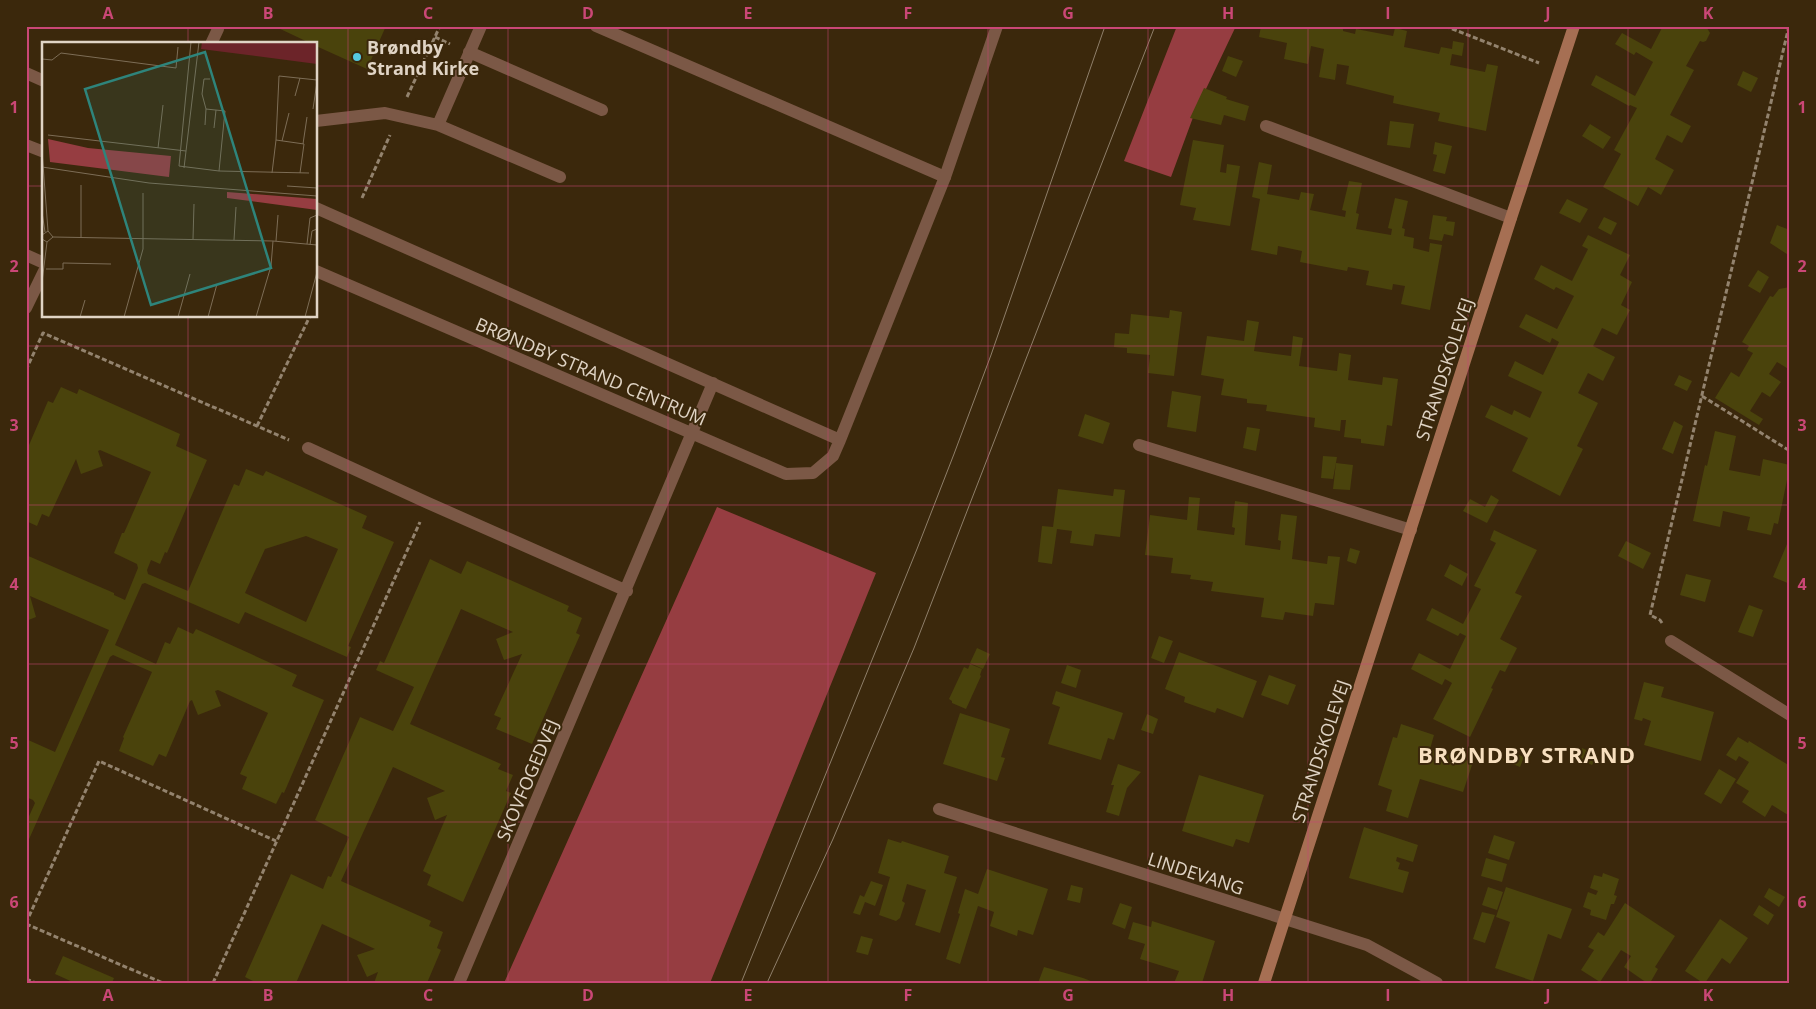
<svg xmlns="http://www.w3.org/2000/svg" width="1816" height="1009" viewBox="0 0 1816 1009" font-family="'Open Sans',sans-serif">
	<rect width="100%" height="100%" fill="#3b280c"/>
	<!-- forest -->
	<path fill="#963d41" d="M1177,26H1236L1195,112L1171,177L1124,161Z
		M717,507L876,573L710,983H504Z"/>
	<!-- building -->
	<path fill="#4a430c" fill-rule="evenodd" d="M274,26H386L367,69L316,46V44H312Z
		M1261,26H1342L1343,27V31L1355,34L1356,29L1393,36L1395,28L1407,31L1404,47L1439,54L1441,47L1452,49L1453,41L1464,43L1462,56L1452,54L1450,65L1485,72L1487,64L1498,66L1486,131L1438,121L1440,113L1393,103L1394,96L1346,84L1349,66L1337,64L1335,80L1319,77L1324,49L1311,46L1308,64L1284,59L1287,43L1259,37Z
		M1663,26H1708L1707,28L1710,33L1706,41L1703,42L1700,41L1686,66L1694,70L1670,115L1691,126L1682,143L1667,135L1655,159L1674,170L1661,195L1648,187L1638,206L1603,187L1621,154L1614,150L1637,108L1630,105L1629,106L1591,85L1596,75L1635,96L1653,62L1636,52L1634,55L1615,44L1622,33L1651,49Z
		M1228,56L1243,61L1236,77L1222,71Z
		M1743,71L1758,78L1751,92L1737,85Z
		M1204,88L1227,97L1226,99L1249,106L1245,121L1224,115L1221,125L1190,118Z
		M1390,121L1414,124L1410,148L1387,145Z
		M1590,124L1611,137L1603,149L1582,136Z
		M1193,140L1224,145L1220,172L1226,173L1227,164L1240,166L1230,226L1193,220L1196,208L1180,205Z
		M1435,142L1452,146L1445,174L1433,171L1437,155L1433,154Z
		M1259,162L1272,165L1267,194L1299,200L1301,192L1314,194L1310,210L1345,217L1346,211L1342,210L1349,181L1362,183L1356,213L1359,214L1356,229L1391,235L1392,229L1388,228L1395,198L1408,201L1402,228L1405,229L1404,236L1414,238L1413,248L1429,252L1430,243L1442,245L1430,310L1401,304L1405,286L1393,284L1392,290L1366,285L1369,271L1348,267L1347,271L1300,262L1302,251L1278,246L1277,255L1251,250L1260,199L1252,197Z
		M1567,199L1588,209L1580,223L1559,213Z
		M1433,215L1447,217L1446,221L1455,222L1453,236L1444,234L1442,241L1429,239Z
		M1604,217L1617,223L1611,235L1598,228Z
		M1777,225L1790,230V256L1770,243Z
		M1588,235L1630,255L1620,275L1632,282L1621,305L1630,310L1617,335L1602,328L1593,346L1615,357L1603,381L1588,373L1578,393L1598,403L1577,446L1583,449L1560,496L1512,471L1528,438L1485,417L1491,405L1512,415L1514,410L1530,418L1542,392L1508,376L1515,361L1543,375L1559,342L1552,338L1550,343L1519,327L1526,314L1557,329L1574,296L1556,287L1554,290L1534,279L1541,265L1572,281L1588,249L1582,246Z
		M1758,270L1769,277L1760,293L1748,286Z
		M1790,287V370L1777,362L1769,374L1781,382L1770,397L1762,392L1750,411L1763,419L1759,425L1715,398L1731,372L1739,377L1753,353L1747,350L1749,346L1742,342L1770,296L1773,297L1779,289Z
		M1170,310L1182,312L1174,376L1148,373L1150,355L1127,353V348L1114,347L1115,333L1129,334L1131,314L1169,318Z
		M1247,320L1259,322L1254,351L1291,356L1293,336L1303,338L1299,366L1337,371L1339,353L1351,355L1348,380L1382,385L1383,377L1398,379L1392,426L1387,425L1384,446L1361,443V439L1344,437L1346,420H1341L1340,431L1314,427L1315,418L1266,411L1267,405L1247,403V399L1221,395L1224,379L1201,375L1207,336L1244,341Z
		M1679,375L1692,381L1687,391L1674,385Z
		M61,387L77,394L79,389L180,434L176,446L207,460L167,553L165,552L160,564L151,560L147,570L148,574L188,591L234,484L239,486L246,469L263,476L266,471L367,516L362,528L394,542L348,646L351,647L347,657L245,612L239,624L145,583L142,584L115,645L156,664L165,642L170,644L178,627L193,634L196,629L297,675L292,686L324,700L284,793L282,792L276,804L242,789L247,777L240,774L268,713L218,690L215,691L221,706L198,715L192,700L190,701L166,757L159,754L153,766L119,751L124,738L123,737L152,672L113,655L110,657L26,846V823L35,803L33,800L26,797V739L55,752L109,630L30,596L36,617L26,621V555L114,593V595L125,600L138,568L137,564L114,553L122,533H124L151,472L100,450L98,451L103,466L81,474L76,459L49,517L42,514L37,526L26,521V452L48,401L53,403ZM306,536L338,549L306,622L245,593L265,549Z
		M1172,391L1201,396L1196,432L1167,427Z
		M1085,414L1110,423L1103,444L1078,436Z
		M1674,421L1683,426L1673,454L1662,449Z
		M1247,427L1260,429L1256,451L1243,448Z
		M1715,431L1736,436L1729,470L1760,476L1763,459L1790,465L1778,524L1774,523L1771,535L1747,530L1750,517L1723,511L1720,527L1693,521L1705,465L1707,466Z
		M1323,456L1337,457L1333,479L1321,478Z
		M1336,463L1353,465L1350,490L1333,489Z
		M1058,489L1113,496L1114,489L1125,490L1120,537L1095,534L1093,546L1070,543L1072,531L1057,529L1052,564L1038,562L1042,526L1053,527Z
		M1491,495L1499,500L1487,523L1463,511L1470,499L1485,507Z
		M1189,497L1200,498L1197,530L1234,535L1235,528L1232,527L1235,501L1248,503L1245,545L1280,550L1281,541L1278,540L1281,514L1297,516L1292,559L1327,564L1328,556L1340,557L1334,605L1315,603L1313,616L1285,612L1283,620L1261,617L1264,598L1211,591L1213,582L1190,579L1191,575L1171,573L1173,558L1145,555L1150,515L1187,520Z
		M1494,530L1537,550L1515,593L1522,596L1500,639L1517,648L1505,672L1500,670L1491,688L1493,689L1470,737L1433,719L1452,683L1445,679L1442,685L1411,669L1419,653L1450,669L1466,636L1460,633L1458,636L1426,620L1432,608L1463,624L1481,589L1474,586L1496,543L1490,540Z
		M1790,537V584L1773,577Z
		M1626,541L1651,553L1643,569L1618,556Z
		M1350,548L1360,551L1356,564L1347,561Z
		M430,559L461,574L467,561L569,606L567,611L582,618L576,633L580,635L532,744L496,729L501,718L494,715L522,654L504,660L496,639L513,632L461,609L410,724L501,764L498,769L513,775L506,791L511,793L463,902L427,885L431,875L423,871L447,815L435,820L427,798L445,791L393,767L341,881L431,921L429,926L443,932L437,948L441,950L427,983H374L378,972L367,977L357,955L375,949L322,924L296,983H257L245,977L291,874L323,889L328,876L331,877L349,837L315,820L360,717L393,731L414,687L376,670L380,661L384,663Z
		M1450,564L1468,574L1462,586L1444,576Z
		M1686,574L1711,580L1705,602L1680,595Z
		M1749,605L1763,610L1753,637L1738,632Z
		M1159,636L1173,641L1164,663L1151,658Z
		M977,648L990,654L983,669L970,663Z
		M1179,652L1257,681L1243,718L1217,708L1215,713L1184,702L1185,697L1165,689Z
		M970,664L982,669L980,675L981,676L966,709L952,703V701L949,699L964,667L968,669Z
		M1067,665L1081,670L1076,688L1061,683Z
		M1269,675L1296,685L1288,705L1261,695Z
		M1644,682L1664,687L1661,697L1714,712L1701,761L1644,745L1651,721L1643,718L1642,721L1634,719Z
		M1056,691L1123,713L1114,740L1108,738L1101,760L1048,744L1060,707L1052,704Z
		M960,713L1010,729L1001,757L1005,758L997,781L943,764Z
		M1147,714L1158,719L1153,734L1141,730Z
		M1401,724L1434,735L1430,749L1473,762L1463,792L1420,779L1408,818L1386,811L1392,790L1378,785L1393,737L1397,738Z
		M1738,737L1748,743L1749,741L1790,766L1788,815L1772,805L1765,817L1742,802L1749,791L1736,783L1749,762L1739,756L1736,761L1726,755Z
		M1582,748L1597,755L1592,765L1577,758Z
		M1507,750L1524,757L1520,767L1503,760Z
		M1118,764L1141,772L1127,788L1119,816L1106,812L1114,785H1111Z
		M1719,769L1736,779L1721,804L1704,794Z
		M1199,775L1264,795L1249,843L1236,839L1233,847L1182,831Z
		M1364,827L1418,845L1413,862L1397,857L1396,861L1400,863L1398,869L1409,872L1403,893L1349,878Z
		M1494,835L1515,842L1509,860L1488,853Z
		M888,839L901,843L902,841L949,856L944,873L957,877L940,933L915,925L926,890L907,884L902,901L905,903L900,918L896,921L879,915L890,877L878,873Z
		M1486,858L1507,864L1502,882L1481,876Z
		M987,869L1048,889L1033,935L1018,930L1017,936L990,926L994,912L978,906L960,964L946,959L960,914L958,913L965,889L978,894Z
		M1603,873L1619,879L1614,895L1617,896L1614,904H1611L1606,920L1590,915L1591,910L1583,907L1588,892L1596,895L1598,891L1590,888L1594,875L1602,877Z
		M871,881L883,885L875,906L865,902L860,915L853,913L860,895L864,897Z
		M1071,885L1083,888L1080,903L1067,900Z
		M1488,887L1503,892L1497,910L1482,905Z
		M1506,887L1572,909L1561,939L1548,934L1533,981L1495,968L1510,922L1496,917Z
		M1769,888L1785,897L1779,907L1764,897Z
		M1120,903L1132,907L1125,929L1112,924Z
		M1625,903L1675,936L1655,967L1658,969L1650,983H1647L1624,967L1631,956L1621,950L1600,982L1581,970L1594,950L1588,947L1598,932L1604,936Z
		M1759,905L1774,915L1768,925L1753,915Z
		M1482,912L1495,915L1485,943L1473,939Z
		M1720,919L1748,938L1730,964L1722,958L1705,983H1703L1685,971Z
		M1152,921L1215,941L1202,983H1174L1179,971L1140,959L1145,944L1128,939L1133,922L1151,927Z
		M861,936L873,939L868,955L856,952Z
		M63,956L114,978L112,983H75L55,974Z
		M1044,967L1083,978L1096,983H1038Z"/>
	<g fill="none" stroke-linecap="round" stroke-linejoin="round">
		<!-- path -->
		<path stroke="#93836e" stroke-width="3" stroke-dasharray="5 2.5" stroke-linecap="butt" d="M1445,26L1539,63
			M435,37L450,44
			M407,97L440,26
			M362,198L390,135
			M26,370L43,333L289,440
			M1702,396L1790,451
			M257,426L310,316
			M1662,623L1660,620L1650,615L1789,26
			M26,923L99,761L276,841
			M26,924L163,983
			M26,979L36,983
			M213,983L420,522"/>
		<!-- lane -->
		<path stroke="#7b5846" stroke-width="12" d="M481,26L438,125L560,177
			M596,26L945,177
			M211,44L218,29
			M469,52L602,110
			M316,121L385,113L438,125"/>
		<!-- street -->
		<path stroke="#7b5846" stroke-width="12" d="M26,73L44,81
			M1266,126L1511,218
			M26,145L44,152
			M316,208L840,440
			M26,255L44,263
			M316,271L786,474L813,473L833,456L840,440L945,177L997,26
			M26,308L44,271
			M1139,445L1411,530
			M308,448L428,503L627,591
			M1671,641L1790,715
			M939,809L1367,945L1437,983
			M459,983L713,383"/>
		<!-- secondary -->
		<path stroke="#a66f53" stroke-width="12" d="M1264,983L1511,218L1574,26"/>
		<!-- tram -->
		<path stroke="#8f7f6a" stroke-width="1" d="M741,983L917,549L954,454L991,355L1105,26
			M767,983L833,839L914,648L1155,26"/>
	</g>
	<!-- grid -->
	<path fill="none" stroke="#ca4776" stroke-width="1" stroke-opacity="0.55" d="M188,26V44M348,26V983M508,26V983M668,26V983M828,26V983M988,26V983M1148,26V983M1308,26V983M1468,26V983M1628,26V983M26,186H44M316,186H1790M188,316V983M26,346H1790M26,505H1790M26,664H1790M26,822H1790"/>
	<!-- markers -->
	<circle fill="#55cae0" stroke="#3b280c" stroke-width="2" cx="357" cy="57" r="5"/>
	<g text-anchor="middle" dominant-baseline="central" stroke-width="4" stroke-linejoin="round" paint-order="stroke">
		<!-- poi labels -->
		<g font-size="18" font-weight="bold" fill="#e0d4c5" stroke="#3b280c" text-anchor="start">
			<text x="367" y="47">Brøndby<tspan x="367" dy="21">Strand Kirke</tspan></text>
		</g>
		<!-- street labels -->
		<g font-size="18" fill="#e0d4c5" stroke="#3b280c">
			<text transform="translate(1444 369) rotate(-72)">STRANDSKOLEVEJ</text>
			<text transform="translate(591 371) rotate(23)">BRØNDBY STRAND CENTRUM</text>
			<text transform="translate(1320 751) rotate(-72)">STRANDSKOLEVEJ</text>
			<text transform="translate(527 780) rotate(-67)">SKOVFOGEDVEJ</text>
			<text transform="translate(1196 873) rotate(18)">LINDEVANG</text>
		</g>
		<!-- district labels -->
		<g font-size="22" font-weight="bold" letter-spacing="1" fill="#f7dfbf" stroke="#3b280c">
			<text x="1527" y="754">BRØNDBY STRAND</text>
		</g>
	</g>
	<!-- overview -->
	<g transform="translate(42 42)">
		<rect width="275" height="275" fill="#3b280c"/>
		<path d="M160,0H275V22L159,7Z" fill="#6c2429"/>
		<path d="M6,97L46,106L129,114L127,135L8,120ZM185,150L275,157V168L185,156Z" fill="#963d41"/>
		<path fill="none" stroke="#7d6d56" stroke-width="1" d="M149,0L137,124L177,129L267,131M0,17L10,18L19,11L134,26L136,5M253,54L258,36M164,67L160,52L162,37H168M271,67L275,40M163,83L164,67L183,69L177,129M172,86L174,68M6,93L144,109M234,98L237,34L275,38M240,99L247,71M261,102L265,75M116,106L121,63M0,109L6,189M0,125L107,141L275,154M142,126L157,0M230,131L234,98L262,102L258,131M245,144L275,146M0,170L3,190M0,193L6,189L11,195L5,200L0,197M11,195L231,199L275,203M39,196V143M151,197L152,162M192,198L194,165M234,199L236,173M265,202L268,176L275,173M268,203L270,189L275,187M4,227H21V221L69,222M0,240L5,200M38,275L43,258M82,275L101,207V151M136,275L148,232M166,275L175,242M214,275L229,224L231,199M263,275L275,230"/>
		<path fill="#2e847b" fill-opacity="0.15" stroke="#2e847b" stroke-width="2.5" d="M163,10L229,226L109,263L43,47Z"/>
		<rect width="275" height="275" fill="none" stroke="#e0d4c5" stroke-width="2.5"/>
	</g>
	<!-- border -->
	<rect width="1816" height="1009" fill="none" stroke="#3b280c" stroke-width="55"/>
	<rect x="28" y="28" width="1760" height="954" fill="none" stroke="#ca4776" stroke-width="2"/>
	<g font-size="16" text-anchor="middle" font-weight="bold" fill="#ca4776">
		<text x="108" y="19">A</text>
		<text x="268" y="19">B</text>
		<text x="428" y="19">C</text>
		<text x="588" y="19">D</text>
		<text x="748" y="19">E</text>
		<text x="908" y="19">F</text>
		<text x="1068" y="19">G</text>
		<text x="1228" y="19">H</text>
		<text x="1388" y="19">I</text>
		<text x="1548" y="19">J</text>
		<text x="1708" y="19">K</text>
		<text x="14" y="113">1</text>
		<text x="1802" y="113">1</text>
		<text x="14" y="272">2</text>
		<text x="1802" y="272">2</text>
		<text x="14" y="431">3</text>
		<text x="1802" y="431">3</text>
		<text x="14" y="590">4</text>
		<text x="1802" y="590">4</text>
		<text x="14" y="749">5</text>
		<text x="1802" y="749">5</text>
		<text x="14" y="908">6</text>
		<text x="1802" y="908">6</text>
		<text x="108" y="1001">A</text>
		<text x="268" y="1001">B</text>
		<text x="428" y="1001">C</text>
		<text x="588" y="1001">D</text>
		<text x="748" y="1001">E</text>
		<text x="908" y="1001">F</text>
		<text x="1068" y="1001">G</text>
		<text x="1228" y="1001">H</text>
		<text x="1388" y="1001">I</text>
		<text x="1548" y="1001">J</text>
		<text x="1708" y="1001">K</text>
	</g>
</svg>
